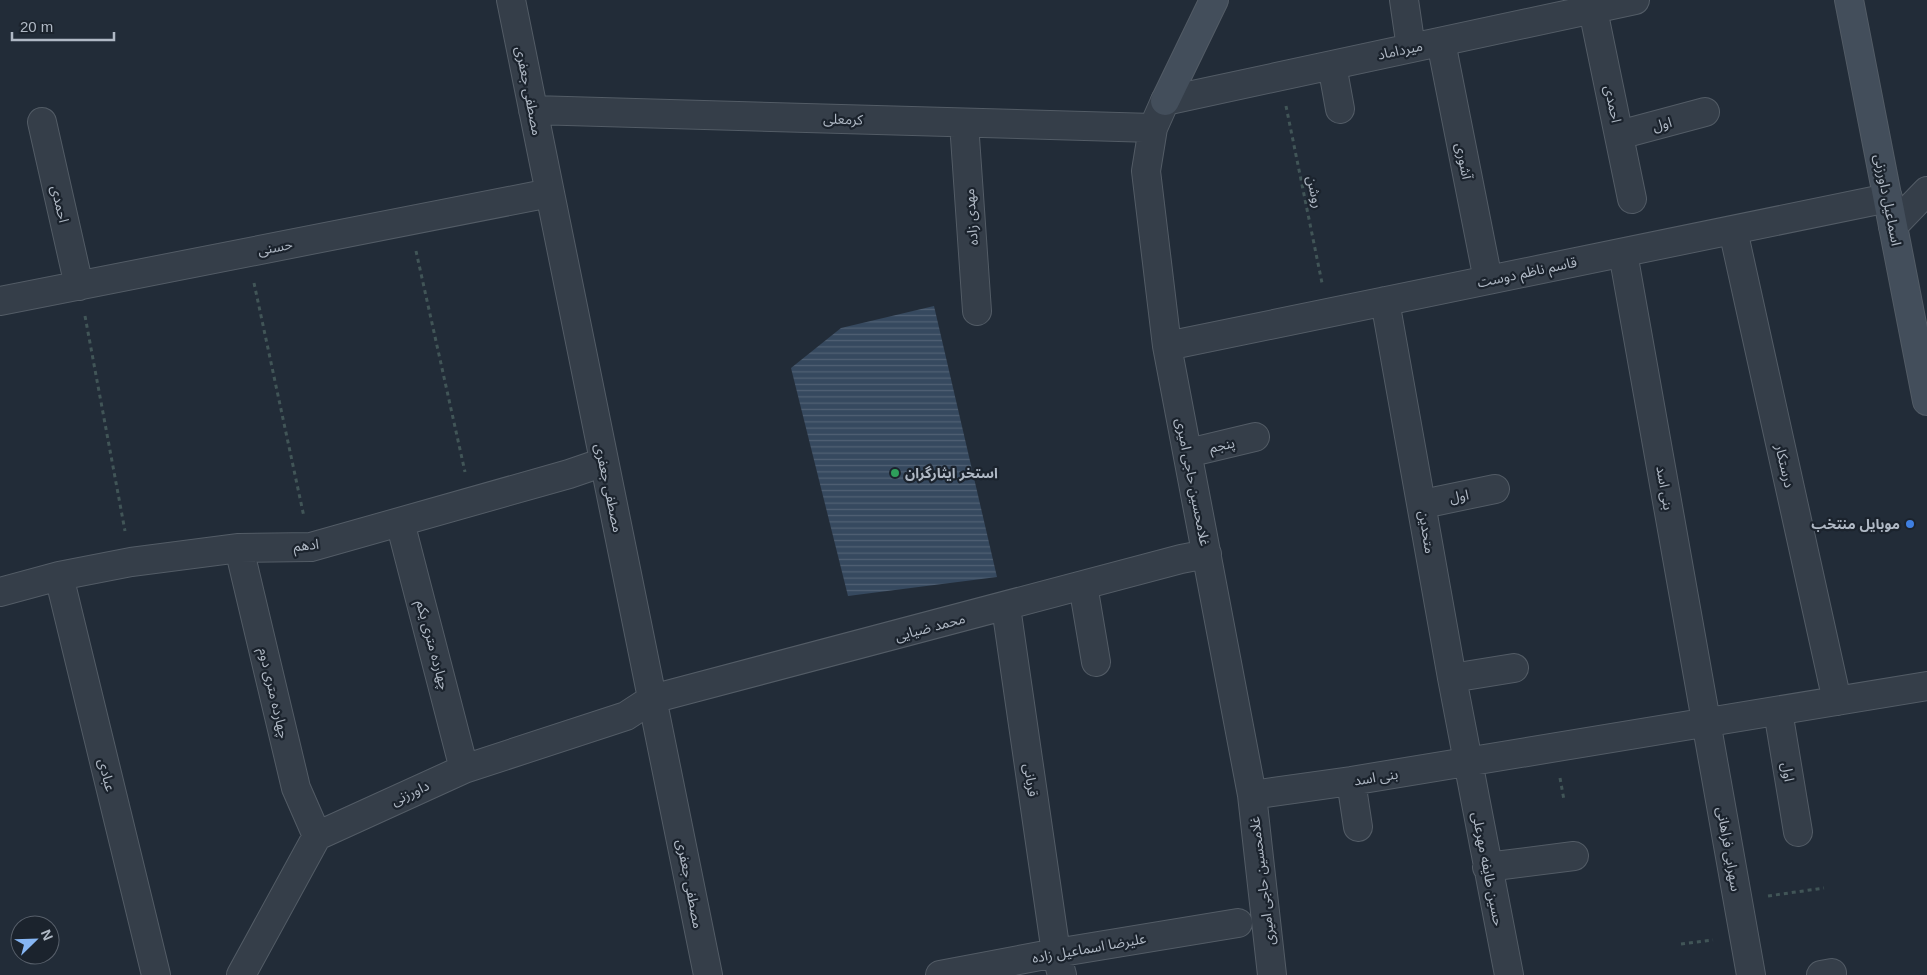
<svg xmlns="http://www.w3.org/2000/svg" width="1927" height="975" viewBox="0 0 1927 975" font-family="Helvetica,'Noto Sans Arabic',sans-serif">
	<defs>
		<pattern id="water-rules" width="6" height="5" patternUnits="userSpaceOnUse" patternTransform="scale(1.25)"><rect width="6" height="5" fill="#36495f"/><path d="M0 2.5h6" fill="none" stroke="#516174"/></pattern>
	</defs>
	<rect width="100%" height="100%" fill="#222c38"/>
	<!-- water -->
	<path fill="url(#water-rules)" d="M934,306L997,577L848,596L791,368L841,328Z"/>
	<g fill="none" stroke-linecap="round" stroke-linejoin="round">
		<!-- street casing -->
		<g stroke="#535c66" stroke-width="30">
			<path id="street" d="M511,0L708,975
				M1404,0L1411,48
				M1591,0L1632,199
				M1441,42L1488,280
				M1332,65L1340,109
				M533,110L1153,128
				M42,122L79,286
				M964,123L977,311
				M1619,135L1705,112
				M1893,226L1927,191
				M1733,230L1837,701
				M1623,253L1751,975
				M0,301L550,193
				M1385,301L1452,678L1509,975
				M1167,346L1888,198
				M1188,453L1255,437
				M1423,504L1495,489
				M400,522L464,769
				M239,548L296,788L317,836
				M59,576L156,975
				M1083,585L1096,662
				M0,592L59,576L131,562L239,548L311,547L569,474L604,462
				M1006,607L1056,953L1062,975
				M1452,678L1514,668
				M1778,711L1798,832
				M1351,781L1358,827
				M1252,795L1351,781L1927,686
				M1487,867L1574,856
				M241,975L317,836L464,769L626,716L652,699L1181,559L1207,554
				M940,975L1056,953L1238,923
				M1272,975L1252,795L1167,346L1146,171L1153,128L1165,101L1635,0
				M1821,975L1832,973"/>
		</g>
		<!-- secondary casing -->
		<g stroke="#535c66" stroke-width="30">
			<path id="secondary" d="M1849,0L1927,401
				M1165,101L1214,0"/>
		</g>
		<!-- path -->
		<path stroke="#415557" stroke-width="3" stroke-dasharray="4 4" stroke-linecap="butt" d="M1286,106L1322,283
			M416,251L465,472
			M254,283L304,517
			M85,316L125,531
			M1560,778L1564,800
			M1768,896L1824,888
			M1681,944L1713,940"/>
		<!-- street -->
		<use href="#street" stroke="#353e49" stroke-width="28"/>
		<!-- secondary -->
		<use href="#secondary" stroke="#434e5b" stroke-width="28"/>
	</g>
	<!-- markers -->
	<circle fill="#2e9e5b" stroke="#1b232d" stroke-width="2" cx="895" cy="473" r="5"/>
	<circle fill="#3f7fe0" stroke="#1b232d" stroke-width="2" cx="1910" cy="524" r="5"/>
	<g text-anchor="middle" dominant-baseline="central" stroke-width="4.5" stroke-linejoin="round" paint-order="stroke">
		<!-- street labels -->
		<g font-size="14" fill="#b0b9c5" stroke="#1b232d">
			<text transform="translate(1400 50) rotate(-12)">میرداماد</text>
			<text transform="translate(529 91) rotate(79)">مصطفی جعفری</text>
			<text transform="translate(1613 104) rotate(78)">احمدی</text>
			<text transform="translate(843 119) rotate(2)">کرمعلی</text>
			<text transform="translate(1662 124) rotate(-15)">اول</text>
			<text transform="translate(1464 161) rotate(79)">آشوری</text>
			<text transform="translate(1315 192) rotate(78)">روشن</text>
			<text transform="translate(1888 200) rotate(79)">اسماعیل داورزنی</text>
			<text transform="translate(60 204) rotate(77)">احمدی</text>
			<text transform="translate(971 217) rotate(-94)">مهدی زاده</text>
			<text transform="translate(275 247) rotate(-11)">حسنی</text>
			<text transform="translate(1527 272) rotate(-12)">قاسم ناظم دوست</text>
			<text transform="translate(1222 445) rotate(-13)">پنجم</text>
			<text transform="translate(1785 466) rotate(77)">درستکار</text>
			<text transform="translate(1193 482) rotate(79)">غلامحسین حاجی امیری</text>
			<text transform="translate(609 488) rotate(78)">مصطفی جعفری</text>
			<text transform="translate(1665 488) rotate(80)">بنی اسد</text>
			<text transform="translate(1459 496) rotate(-11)">اول</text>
			<text transform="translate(1427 532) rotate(81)">متحدین</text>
			<text transform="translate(306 545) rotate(-6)">ادهم</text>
			<text transform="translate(930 627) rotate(-15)">محمد ضیایی</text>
			<text transform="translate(433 645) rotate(75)">چهارده متری یکم</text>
			<text transform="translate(274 693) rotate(77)">چهارده متری دوم</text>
			<text transform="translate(1788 772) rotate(80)">اول</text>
			<text transform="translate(107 775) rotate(76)">عبادی</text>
			<text transform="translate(1376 777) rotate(-9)">بنی اسد</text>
			<text transform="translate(1031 780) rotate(82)">قربانی</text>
			<text transform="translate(410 793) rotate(-25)">داورزنی</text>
			<text transform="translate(1729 849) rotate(80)">سهرابی فراهانی</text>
			<text transform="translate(1488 869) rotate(79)">حسین طایفه مهرعلی</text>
			<text transform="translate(1262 881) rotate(-97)">غلامحسین حاجی امیری</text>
			<text transform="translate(690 884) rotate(79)">مصطفی جعفری</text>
			<text transform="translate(1089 948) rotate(-10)">علیرضا اسماعیل زاده</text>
		</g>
		<!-- poi labels -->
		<g font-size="14" font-weight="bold" fill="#b0b9c5" stroke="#1b232d" text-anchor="start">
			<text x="905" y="473">استخر ایثارگران</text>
			<text x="1900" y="524" text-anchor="end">موبایل منتخب</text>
		</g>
	</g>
	<!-- north arrow -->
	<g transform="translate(35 940) rotate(67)"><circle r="24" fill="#1b232d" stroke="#575f6a"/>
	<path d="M0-4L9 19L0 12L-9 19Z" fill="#86b6f4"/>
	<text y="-8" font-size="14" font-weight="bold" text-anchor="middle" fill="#b0b9c5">N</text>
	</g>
	<!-- scale -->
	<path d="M12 32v8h102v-8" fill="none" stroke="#b0b9c5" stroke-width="2.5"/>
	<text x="20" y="32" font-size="15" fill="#b0b9c5" stroke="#1b232d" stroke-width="4" paint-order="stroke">20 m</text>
</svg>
